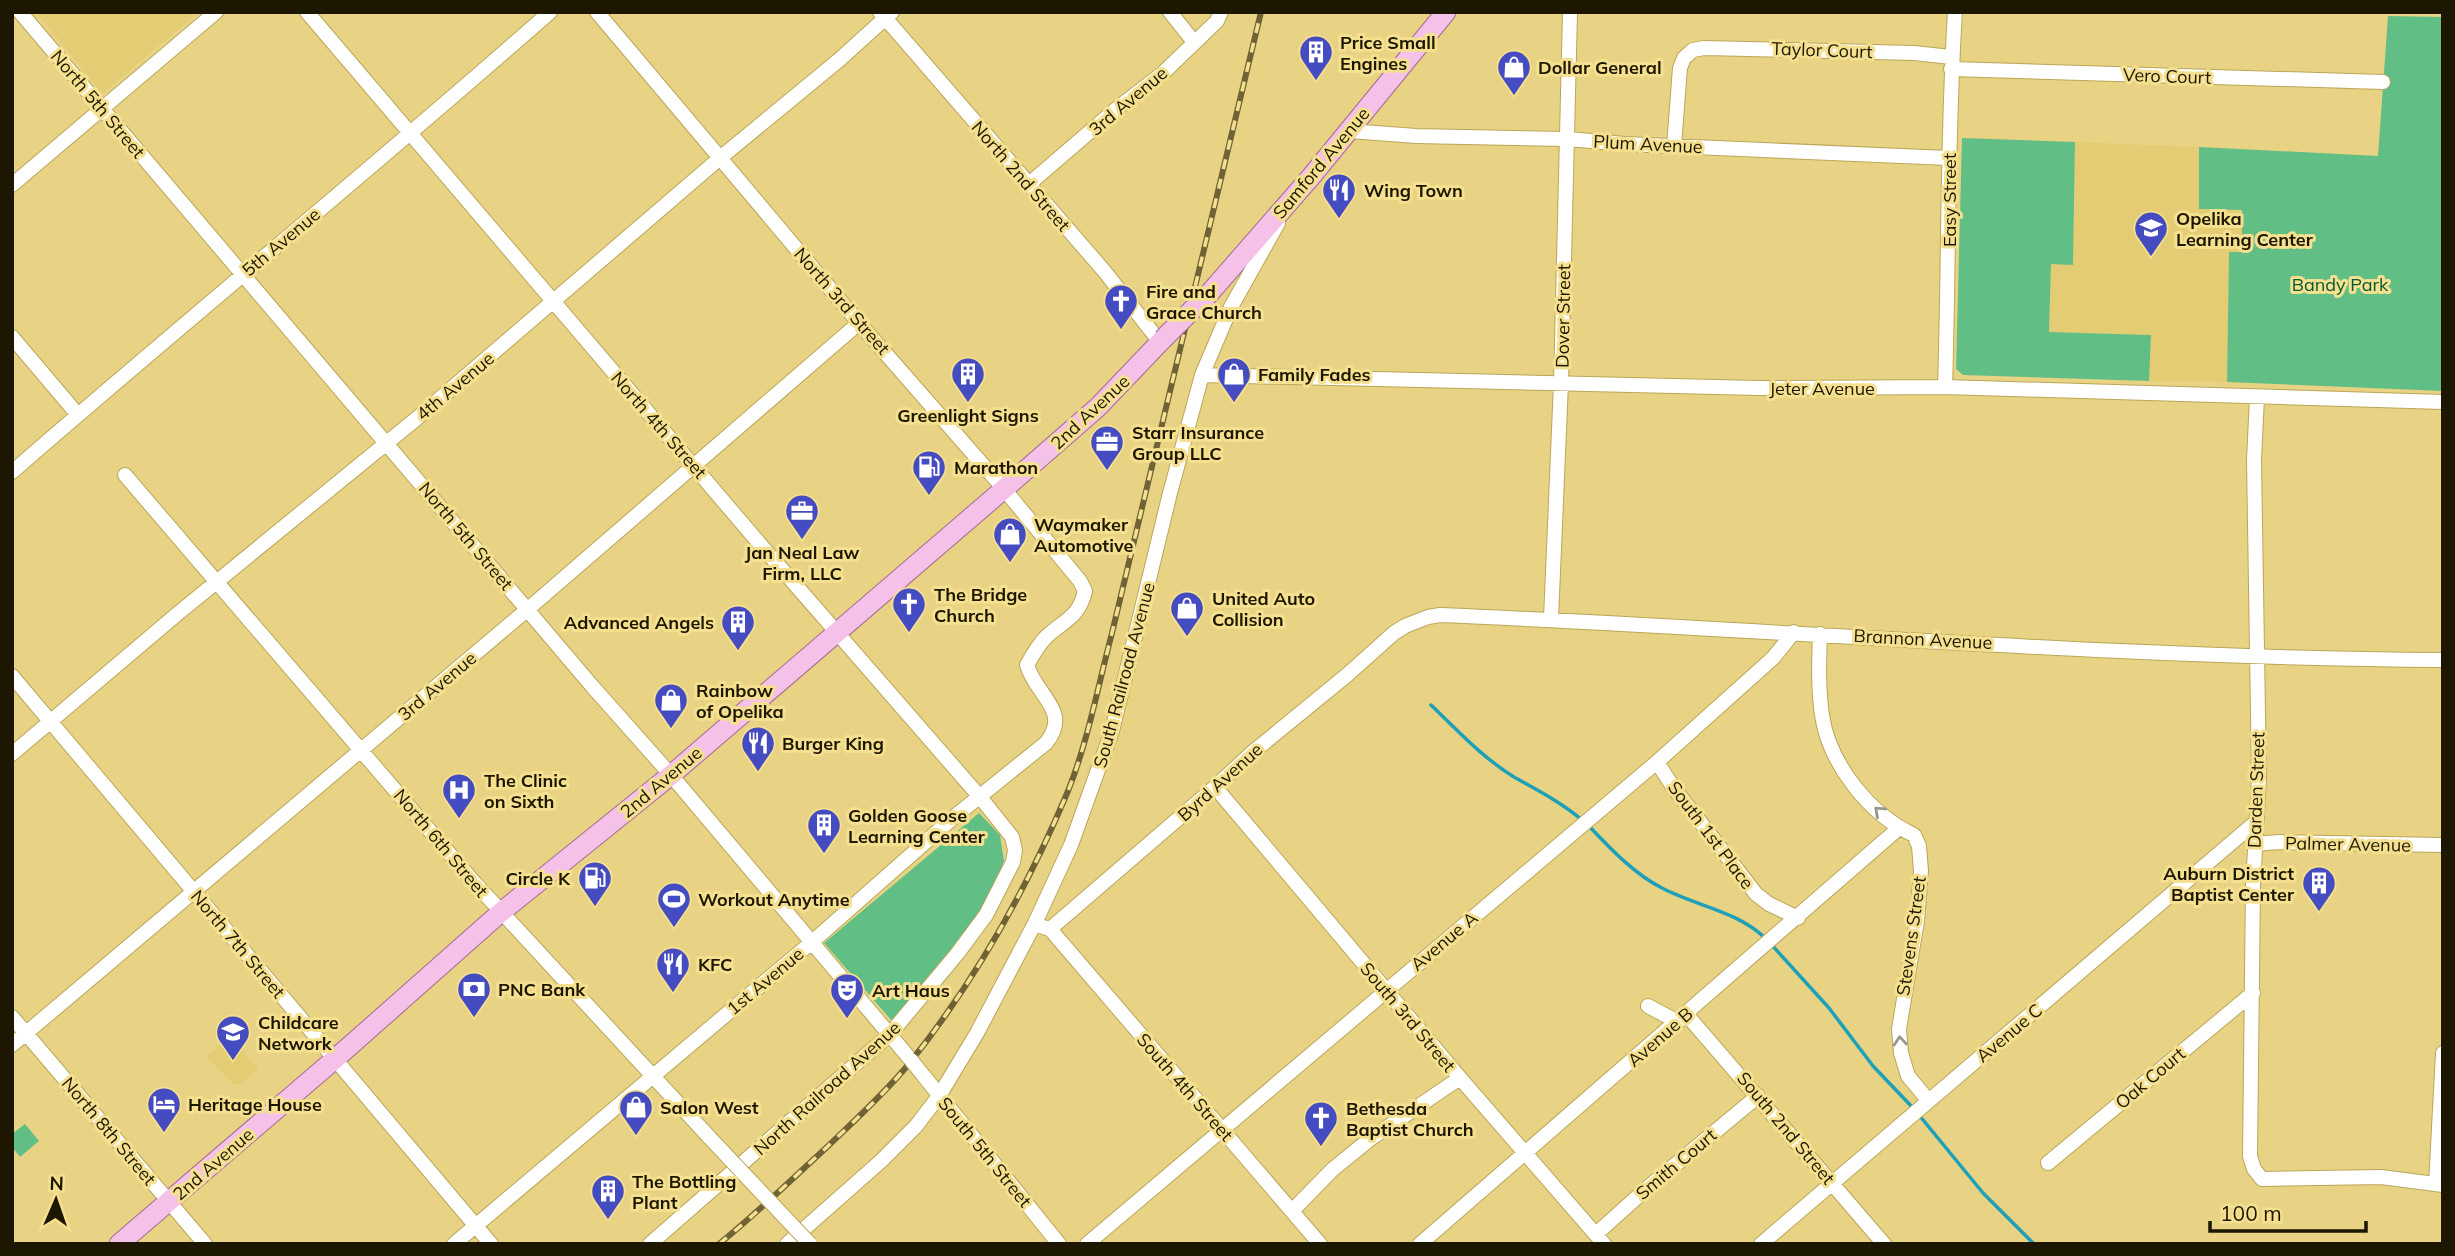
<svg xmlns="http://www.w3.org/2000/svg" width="2455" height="1256" viewBox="0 0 2455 1256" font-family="Mulish,sans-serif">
	<rect width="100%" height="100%" fill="#e8d384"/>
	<!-- built -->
	<path fill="#e4cc74" d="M36,12H199L102,94Z
		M2075,142L2199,147V209L2242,210V252H2229L2227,382L2149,381L2151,335L2049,332L2051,263L2073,264Z
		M231,1037L259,1069L240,1084H233L206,1056Z"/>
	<!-- green -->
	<path fill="#61bf86" d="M2388,16L2443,17V391L2227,382L2229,252H2242V210L2199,209V147L2378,156Z
		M1962,138L2075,142L2073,265L2051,264L2049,332L2151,335L2149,381L1963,375L1956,369Z
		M979,813L1000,835L1004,861L989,903L892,1021L824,943Z
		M25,1124L39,1141L20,1157L12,1147V1134Z"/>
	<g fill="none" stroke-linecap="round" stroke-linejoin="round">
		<!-- stream -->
		<path stroke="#1ea0b9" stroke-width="3.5" d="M1431,705C1457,730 1483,758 1514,777C1537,790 1561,802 1582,820
			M1588,825C1610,848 1634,874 1662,888C1696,906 1737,911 1765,938
			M1770,943L1829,1008L1873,1066L1914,1109
			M1919,1115L1983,1193L2034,1244"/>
		<!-- minor casing -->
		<g stroke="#bba657" stroke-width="16">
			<path id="minor" d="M20,12L592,686L671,775L911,1060
				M307,12L759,543L980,797L1012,837L1015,850L1013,862L986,915L957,954L890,1034L650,1244
				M880,12L1105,272L1160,342
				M1170,12L1194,42
				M1951,69L2383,82
				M1349,131L1416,136L1568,139L1625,144L1948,158
				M1674,146L1680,68L1684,58L1693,50L1704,48L1914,53L1951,57
				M1029,184L1115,110L1163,73L1217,21L1221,12
				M12,185L216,12
				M12,337L78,415
				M1202,375L1759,388L1945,387L2443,402
				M1945,387C1949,262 1947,137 1955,12
				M2257,397L2254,460L2259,778L2253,885L2250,1156L2254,1169L2262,1179L2381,1177L2443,1185
				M12,472C190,317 373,168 550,12
				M125,475L472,880L710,1138
				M1551,619L1561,383L1570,12
				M1820,634C1819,660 1818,688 1822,715C1829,764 1870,815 1914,835L1919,846L1921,871L1917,921L1899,1029L1901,1053L1908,1076L1928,1100
				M12,676L491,1244
				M12,754L176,615L416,419L720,158L839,60L892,12
				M1657,762L1673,787L1756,894L1769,904L1798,918
				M1215,787L1460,1078L1604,1244
				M2254,844L2279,842L2443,845
				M1043,927L1050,929L1320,1244
				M1050,929L1215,787L1253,752L1347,675L1394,633L1405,626L1428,617L1440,615C1774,629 2108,658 2443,660
				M1648,1006L1678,1022
				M1686,1014L1884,1244
				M12,1017L205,1244
				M12,1045L528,609L859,323
				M923,1075L1059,1244
				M2048,1163L2253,993
				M2436,1184L2443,1053
				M1293,1210L1332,1170L1370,1139L1460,1078
				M1596,1234L1645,1190L1758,1096
				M454,1244L812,942L954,817L1046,743C1072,711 1036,696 1027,665C1032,656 1039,644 1046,637C1064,620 1079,618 1085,591L1080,581L1004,489L859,323L597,12
				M787,1244L881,1161L916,1126L939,1096L977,1033L1035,923L1071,845L1112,731L1170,493L1202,375L1231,307L1278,223
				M1087,1244L1657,762L1773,658L1794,632
				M1420,1244L1899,828
				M1761,1244L2257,821"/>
		</g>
		<!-- major casing -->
		<g stroke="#a56b8f" stroke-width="21">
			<path id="major" d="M1192,310L1207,296L1310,178L1446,12
				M119,1244L335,1059L500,913L671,775L1004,489L1098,407L1163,339"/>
		</g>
		<!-- minor -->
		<use href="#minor" stroke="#fff" stroke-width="14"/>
		<!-- major -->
		<use href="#major" stroke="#f5c1e9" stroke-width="19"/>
		<!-- rail casing -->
		<g stroke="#6f6336" stroke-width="6">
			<path id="rail" d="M719,1244C756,1214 791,1180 826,1148C854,1121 883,1095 908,1065C974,983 1027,889 1068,791C1088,741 1098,686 1112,633L1261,12"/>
		</g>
		<!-- rail -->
		<use href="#rail" stroke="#f5e090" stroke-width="3.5" stroke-dasharray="10" stroke-linecap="butt"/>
		<!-- minor-bridge casing -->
		<g stroke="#bba657" stroke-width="16" stroke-linecap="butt">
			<path id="minor-bridge" d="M911,1060L923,1075
				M710,1138L810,1244"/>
		</g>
		<!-- major-bridge casing -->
		<g stroke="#a56b8f" stroke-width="21" stroke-linecap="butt">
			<path id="major-bridge" d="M1163,339L1192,310"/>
		</g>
		<!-- minor-bridge -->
		<use href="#minor-bridge" stroke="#fff" stroke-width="14"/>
		<!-- major-bridge -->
		<use href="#major-bridge" stroke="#f5c1e9" stroke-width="19"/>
	</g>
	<!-- one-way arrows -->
	<defs><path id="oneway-chevron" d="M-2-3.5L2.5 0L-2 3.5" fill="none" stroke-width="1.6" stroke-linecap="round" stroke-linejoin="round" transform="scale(1.75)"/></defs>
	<g stroke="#99978d">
		<use href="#oneway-chevron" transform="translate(1879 811) rotate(-138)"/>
		<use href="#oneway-chevron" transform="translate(1900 1041) rotate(-95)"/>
	</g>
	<!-- icons -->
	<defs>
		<g id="building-pin" transform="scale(1.75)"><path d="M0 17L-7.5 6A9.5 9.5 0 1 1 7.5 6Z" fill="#454bc0" stroke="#f5e090"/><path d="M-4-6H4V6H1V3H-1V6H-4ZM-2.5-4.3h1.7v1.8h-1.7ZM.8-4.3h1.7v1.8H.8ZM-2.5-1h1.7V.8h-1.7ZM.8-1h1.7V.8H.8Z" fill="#fff"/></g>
		<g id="shop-pin" transform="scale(1.75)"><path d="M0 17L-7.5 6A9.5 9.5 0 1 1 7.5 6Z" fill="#454bc0" stroke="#f5e090"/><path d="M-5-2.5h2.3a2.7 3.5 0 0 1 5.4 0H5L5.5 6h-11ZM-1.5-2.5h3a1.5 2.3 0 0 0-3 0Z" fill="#fff"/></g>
		<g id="restaurant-pin" transform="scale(1.75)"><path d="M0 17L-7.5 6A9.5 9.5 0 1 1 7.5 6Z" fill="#454bc0" stroke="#f5e090"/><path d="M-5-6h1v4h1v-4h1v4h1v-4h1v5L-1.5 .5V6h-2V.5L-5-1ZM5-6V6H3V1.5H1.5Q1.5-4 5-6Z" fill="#fff"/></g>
		<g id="school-pin" transform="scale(1.75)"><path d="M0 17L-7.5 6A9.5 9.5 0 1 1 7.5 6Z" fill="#454bc0" stroke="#f5e090"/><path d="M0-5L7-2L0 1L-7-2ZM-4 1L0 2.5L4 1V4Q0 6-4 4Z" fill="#fff"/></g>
		<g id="church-pin" transform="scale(1.75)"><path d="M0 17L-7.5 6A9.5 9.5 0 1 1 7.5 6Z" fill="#454bc0" stroke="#f5e090"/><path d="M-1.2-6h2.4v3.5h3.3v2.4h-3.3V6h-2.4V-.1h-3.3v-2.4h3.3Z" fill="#fff"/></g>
		<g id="office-pin" transform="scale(1.75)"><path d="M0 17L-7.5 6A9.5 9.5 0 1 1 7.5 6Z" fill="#454bc0" stroke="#f5e090"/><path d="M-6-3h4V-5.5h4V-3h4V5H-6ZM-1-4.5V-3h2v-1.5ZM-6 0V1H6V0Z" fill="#fff"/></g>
		<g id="fuel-pin" transform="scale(1.75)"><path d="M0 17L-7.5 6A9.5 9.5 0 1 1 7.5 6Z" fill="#454bc0" stroke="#f5e090"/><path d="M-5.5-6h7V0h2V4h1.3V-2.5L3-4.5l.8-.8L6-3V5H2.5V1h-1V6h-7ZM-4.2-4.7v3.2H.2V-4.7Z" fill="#fff"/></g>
		<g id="hospital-pin" transform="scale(1.75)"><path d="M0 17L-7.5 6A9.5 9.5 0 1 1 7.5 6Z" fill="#454bc0" stroke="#f5e090"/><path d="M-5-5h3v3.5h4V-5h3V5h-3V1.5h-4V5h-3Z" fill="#fff"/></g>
		<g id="stadium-pin" transform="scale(1.75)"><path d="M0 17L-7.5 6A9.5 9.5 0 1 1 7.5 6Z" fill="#454bc0" stroke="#f5e090"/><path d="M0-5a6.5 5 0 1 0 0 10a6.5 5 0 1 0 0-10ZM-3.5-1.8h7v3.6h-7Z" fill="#fff"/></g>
		<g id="bank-pin" transform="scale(1.75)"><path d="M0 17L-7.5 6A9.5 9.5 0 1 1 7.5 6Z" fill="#454bc0" stroke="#f5e090"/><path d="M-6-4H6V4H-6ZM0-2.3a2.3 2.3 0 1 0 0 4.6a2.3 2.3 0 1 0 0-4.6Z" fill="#fff"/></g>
		<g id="theatre-pin" transform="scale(1.75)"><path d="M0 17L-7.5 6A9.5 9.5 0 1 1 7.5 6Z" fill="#454bc0" stroke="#f5e090"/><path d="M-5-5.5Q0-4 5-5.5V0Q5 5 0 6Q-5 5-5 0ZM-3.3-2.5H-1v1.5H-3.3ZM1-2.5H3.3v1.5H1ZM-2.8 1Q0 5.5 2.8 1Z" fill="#fff"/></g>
		<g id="hotel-pin" transform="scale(1.75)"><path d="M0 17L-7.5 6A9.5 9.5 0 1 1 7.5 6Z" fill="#454bc0" stroke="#f5e090"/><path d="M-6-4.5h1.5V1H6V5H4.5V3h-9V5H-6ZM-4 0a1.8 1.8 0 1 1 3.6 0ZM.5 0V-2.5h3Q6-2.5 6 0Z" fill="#fff"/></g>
	</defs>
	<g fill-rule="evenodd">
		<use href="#building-pin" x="1316" y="52"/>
		<use href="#shop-pin" x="1514" y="67"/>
		<use href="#restaurant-pin" x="1339" y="190"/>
		<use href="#school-pin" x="2151" y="228"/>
		<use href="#church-pin" x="1121" y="301"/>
		<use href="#building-pin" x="968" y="374"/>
		<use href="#shop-pin" x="1234" y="374"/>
		<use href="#office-pin" x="1107" y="442"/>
		<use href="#fuel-pin" x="929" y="467"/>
		<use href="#office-pin" x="802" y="511"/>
		<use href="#shop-pin" x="1010" y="534"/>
		<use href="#church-pin" x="909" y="604"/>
		<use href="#shop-pin" x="1187" y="608"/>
		<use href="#building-pin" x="738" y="622"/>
		<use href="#shop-pin" x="671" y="700"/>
		<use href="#restaurant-pin" x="758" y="743"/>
		<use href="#hospital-pin" x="459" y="790"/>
		<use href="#building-pin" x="824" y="825"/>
		<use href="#fuel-pin" x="595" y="878"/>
		<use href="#building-pin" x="2319" y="883"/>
		<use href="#stadium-pin" x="674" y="899"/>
		<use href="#restaurant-pin" x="673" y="964"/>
		<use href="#bank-pin" x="474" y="989"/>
		<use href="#theatre-pin" x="847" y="990"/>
		<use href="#school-pin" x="233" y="1032"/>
		<use href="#hotel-pin" x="164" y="1104"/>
		<use href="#shop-pin" x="636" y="1107"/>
		<use href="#church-pin" x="1321" y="1118"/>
		<use href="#building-pin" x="608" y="1191"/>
	</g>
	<g text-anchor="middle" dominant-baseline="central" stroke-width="6" stroke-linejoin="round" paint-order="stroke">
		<!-- poi labels -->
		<g font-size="18" font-weight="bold" fill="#1d1701" stroke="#f5e090" text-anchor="start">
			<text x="1340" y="42">Price Small<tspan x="1340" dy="21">Engines</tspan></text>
			<text x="1538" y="67">Dollar General</text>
			<text x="1364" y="190">Wing Town</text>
			<text x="2176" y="218">Opelika<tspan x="2176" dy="21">Learning Center</tspan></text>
			<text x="1146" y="291">Fire and<tspan x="1146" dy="21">Grace Church</tspan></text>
			<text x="1258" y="374">Family Fades</text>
			<text x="968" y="415" text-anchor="middle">Greenlight Signs</text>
			<text x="1132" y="432">Starr Insurance<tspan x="1132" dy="21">Group LLC</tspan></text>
			<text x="954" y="467">Marathon</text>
			<text x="1034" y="524">Waymaker<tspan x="1034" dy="21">Automotive</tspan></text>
			<text x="802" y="552" text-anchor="middle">Jan Neal Law<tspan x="802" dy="21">Firm, LLC</tspan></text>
			<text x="934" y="594">The Bridge<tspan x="934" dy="21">Church</tspan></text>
			<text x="1212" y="598">United Auto<tspan x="1212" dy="21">Collision</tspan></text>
			<text x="714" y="622" text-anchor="end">Advanced Angels</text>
			<text x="696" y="690">Rainbow<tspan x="696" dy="21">of Opelika</tspan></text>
			<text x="782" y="743">Burger King</text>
			<text x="484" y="780">The Clinic<tspan x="484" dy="21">on Sixth</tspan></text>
			<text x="848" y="815">Golden Goose<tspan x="848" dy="21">Learning Center</tspan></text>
			<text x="2294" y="873" text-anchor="end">Auburn District<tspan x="2294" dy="21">Baptist Center</tspan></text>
			<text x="570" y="878" text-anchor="end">Circle K</text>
			<text x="698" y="899">Workout Anytime</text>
			<text x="698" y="964">KFC</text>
			<text x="498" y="989">PNC Bank</text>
			<text x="872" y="990">Art Haus</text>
			<text x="258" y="1022">Childcare<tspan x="258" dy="21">Network</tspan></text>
			<text x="188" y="1104">Heritage House</text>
			<text x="660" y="1107">Salon West</text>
			<text x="1346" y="1108">Bethesda<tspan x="1346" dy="21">Baptist Church</tspan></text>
			<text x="632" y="1181">The Bottling<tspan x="632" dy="21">Plant</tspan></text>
		</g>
		<!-- street labels -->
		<g font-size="18" fill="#1d1701" stroke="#f5e090">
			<text transform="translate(1822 50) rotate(2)">Taylor Court</text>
			<text transform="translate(2167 76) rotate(2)">Vero Court</text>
			<text transform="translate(1128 101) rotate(-40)">3rd Avenue</text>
			<text transform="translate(98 104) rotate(50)">North 5th Street</text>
			<text transform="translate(1648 144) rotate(3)">Plum Avenue</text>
			<text transform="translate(1321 163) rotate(-50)">Samford Avenue</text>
			<text transform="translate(1021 176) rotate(49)">North 2nd Street</text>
			<text transform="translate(1949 200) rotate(-90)">Easy Street</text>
			<text transform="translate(281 242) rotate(-40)">5th Avenue</text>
			<text transform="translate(842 301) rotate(49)">North 3rd Street</text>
			<text transform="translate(1563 316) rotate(-89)">Dover Street</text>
			<text transform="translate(455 386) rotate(-40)">4th Avenue</text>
			<text x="1822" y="388">Jeter Avenue</text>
			<text transform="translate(1090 412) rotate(-43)">2nd Avenue</text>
			<text transform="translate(659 425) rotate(49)">North 4th Street</text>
			<text transform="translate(466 536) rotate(50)">North 5th Street</text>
			<text transform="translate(1923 639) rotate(3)">Brannon Avenue</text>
			<text transform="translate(1124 675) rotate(-75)">South Railroad Avenue</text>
			<text transform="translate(437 686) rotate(-40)">3rd Avenue</text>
			<text transform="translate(661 782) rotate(-40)">2nd Avenue</text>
			<text transform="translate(1220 782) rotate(-42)">Byrd Avenue</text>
			<text transform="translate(2256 790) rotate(-88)">Darden Street</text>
			<text transform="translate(1711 835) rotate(53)">South 1st Place</text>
			<text transform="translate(441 843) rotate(50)">North 6th Street</text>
			<text transform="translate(2348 844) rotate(1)">Palmer Avenue</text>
			<text transform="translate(1911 936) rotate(-82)">Stevens Street</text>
			<text transform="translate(1444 941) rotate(-40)">Avenue A</text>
			<text transform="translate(238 944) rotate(50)">North 7th Street</text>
			<text transform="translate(765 981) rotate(-40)">1st Avenue</text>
			<text transform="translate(1408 1017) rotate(50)">South 3rd Street</text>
			<text transform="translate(2009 1033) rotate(-40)">Avenue C</text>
			<text transform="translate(1660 1037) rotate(-41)">Avenue B</text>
			<text transform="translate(2150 1078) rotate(-40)">Oak Court</text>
			<text transform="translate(1185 1087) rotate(49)">South 4th Street</text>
			<text transform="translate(827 1088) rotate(-42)">North Railroad Avenue</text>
			<text transform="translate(1786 1128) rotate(50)">South 2nd Street</text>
			<text transform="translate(109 1131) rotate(50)">North 8th Street</text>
			<text transform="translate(985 1152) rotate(51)">South 5th Street</text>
			<text transform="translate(213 1164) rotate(-41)">2nd Avenue</text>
			<text transform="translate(1676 1164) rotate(-40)">Smith Court</text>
		</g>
		<!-- park labels -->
		<g font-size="18" fill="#025931" stroke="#f5e090">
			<text x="2340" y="284">Bandy Park</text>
		</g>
	</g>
	<!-- border -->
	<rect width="2455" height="1256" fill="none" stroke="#1d1701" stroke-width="28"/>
	<!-- north arrow -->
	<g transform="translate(56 1200) rotate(2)" stroke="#f5e090" stroke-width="5" paint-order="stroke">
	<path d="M0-5L12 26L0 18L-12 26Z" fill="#1d1701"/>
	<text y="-10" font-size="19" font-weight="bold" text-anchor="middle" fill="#1d1701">N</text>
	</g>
	<!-- scale -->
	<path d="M2210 1221v10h156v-10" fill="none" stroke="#1d1701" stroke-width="3.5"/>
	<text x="2220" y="1221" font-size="21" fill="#1d1701" stroke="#f5e090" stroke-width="5" paint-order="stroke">100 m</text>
</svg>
